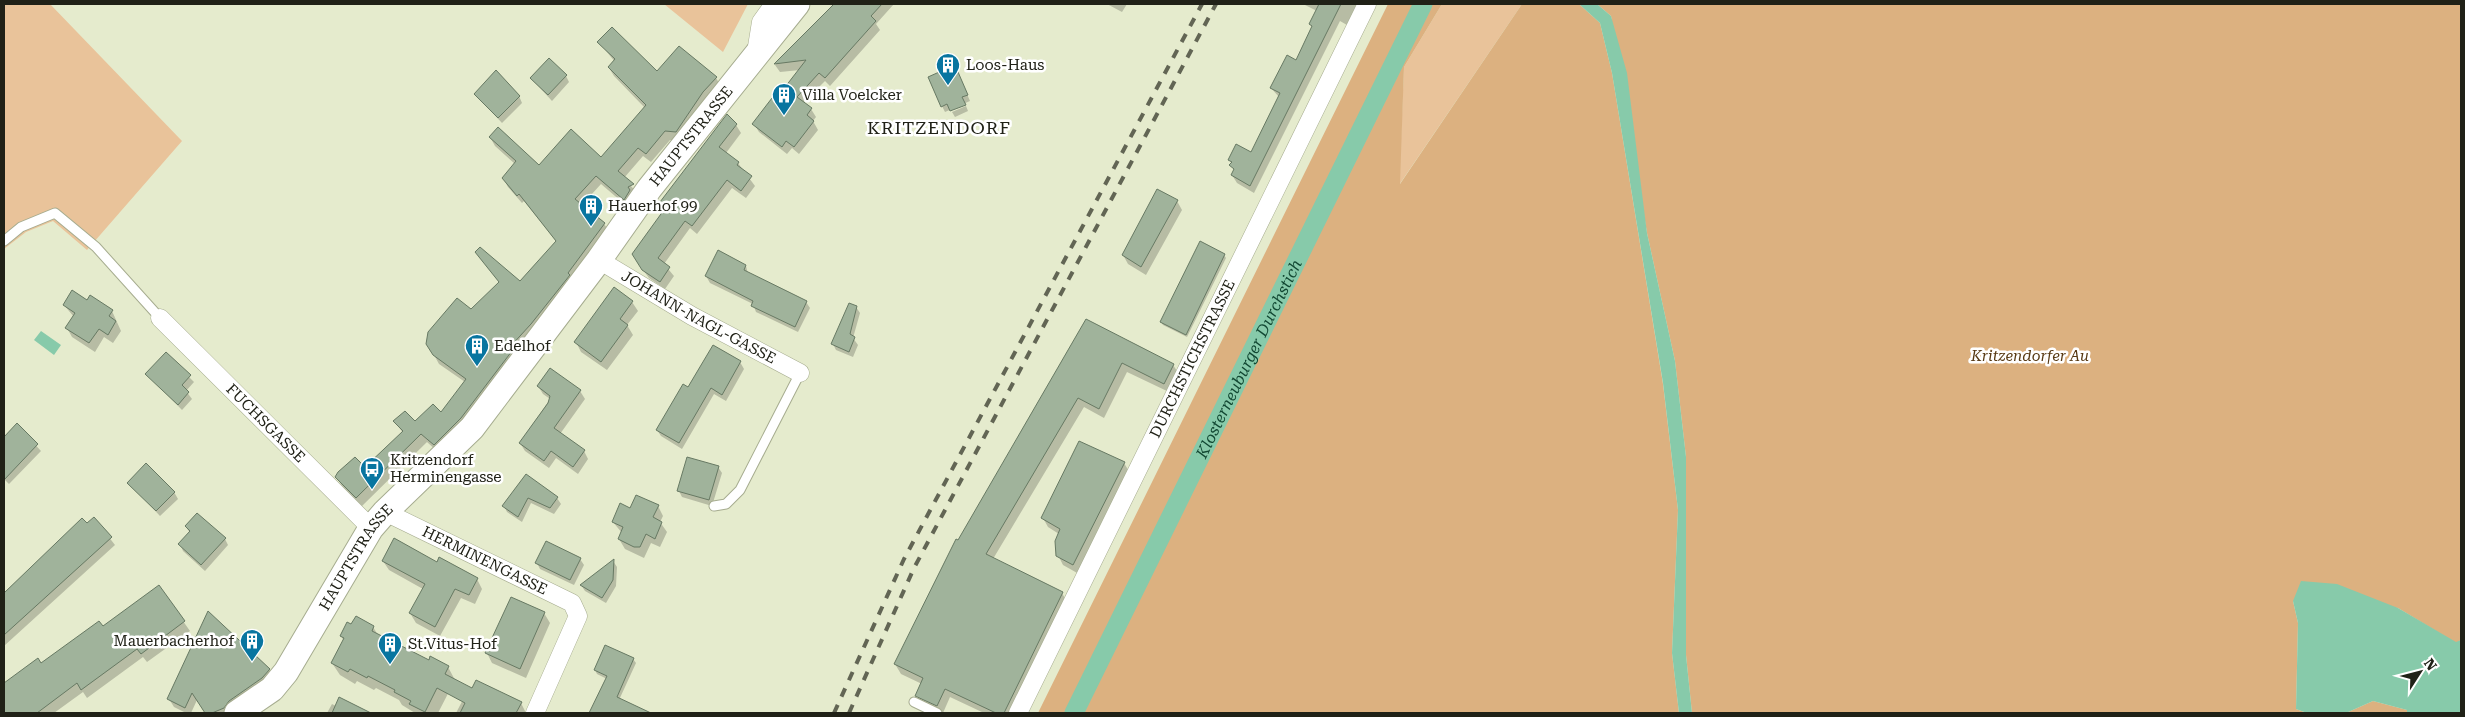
<svg xmlns="http://www.w3.org/2000/svg" width="2465" height="717" viewBox="0 0 2465 717" font-family="'Roboto Serif',serif">
	<rect width="100%" height="100%" fill="#e5ebcd"/>
	<!-- green -->
	<path fill="#e9c39a" d="M4,4H50L182,141L87,250L53,221L26,232L4,249Z
		M664,4H748L723,52Z
		M1442,4H1522L1399,185L1404,67Z"/>
	<!-- forest -->
	<path fill="#dcb180" d="M1388,4H1442L1404,67L1400,184L1522,4H1579L1600,23L1612,73L1663,384L1678,510L1672,653L1679,713H1038Z
		M1597,4H2461V640L2456,643L2398,608L2293,601L2298,623L2296,709L2307,713H1692L1686,655V457L1675,361L1647,233L1611,16Z
		M2373,701L2407,710V713H2346Z"/>
	<!-- water -->
	<path fill="#87caaa" d="M1579,4H1597L1611,16L1627,73L1647,233L1675,361L1686,457V655L1692,713H1679L1672,653L1678,510L1663,383L1612,73L1600,23Z
		M41,331L61,345L54,355L34,340Z
		M2301,581L2337,584L2398,608L2456,642L2461,640V713H2407V710L2373,701L2346,713H2307L2296,709L2298,623L2293,601Z"/>
	<!-- shadow -->
	<path fill="#0003" d="M836,4H894L876,24L880,30L830,86L825,81L803,103L811,109L816,117L813,121L818,130L799,154L792,148L787,154L759,132L754,124L776,101L800,70L780,72L775,65Z
		M1107,4H1127L1122,12Z
		M1303,4H1358L1347,25L1340,21L1254,193L1237,183L1232,175L1234,171L1230,160L1251,154L1279,97L1271,88L1297,61L1313,28L1311,24L1317,11Z
		M599,42L657,73L716,78L721,86L681,140H670L651,162L643,156L624,178L637,193L629,208L601,184L582,205L604,224L610,232L439,453L427,442L362,506L342,486L337,478L365,468L403,433L395,422L415,423L441,414L465,382L439,364L428,344L471,311L500,283L477,252L520,283L557,242L524,201L522,203L508,187L503,178L515,164L495,146L490,137L539,166L601,158L645,108L614,76L609,68L615,62Z
		M958,73L970,101L945,112L942,106Z
		M566,76L569,82L552,101L531,78Z
		M475,94L519,96L522,103L502,123Z
		M966,106L968,111L955,117L952,112Z
		M736,125L741,133L726,153L738,163L755,186L746,198L732,188L697,234L690,228L664,264L674,276L665,289L649,278L638,263L666,210L661,202Z
		M1177,201L1182,210L1146,275L1128,264L1123,255Z
		M1224,255L1226,258L1187,337L1163,325L1161,322Z
		M746,266L748,274L806,302L810,308L798,332L756,312L753,304L710,283L706,276Z
		M87,302L112,311L121,331L113,343L104,337L95,352L72,337L67,328L74,317L64,305Z
		M632,302L638,311L627,325L633,335L607,370L581,352L576,342Z
		M856,307L860,313L853,338L858,345L853,357L836,350L833,344Z
		M1087,321L1173,365L1179,374L1169,392L1127,372L1104,418L1084,407L993,559L1062,593L1067,602L1013,713H984L950,697L943,713H939L922,705L917,696L922,684L901,674L895,664L959,542Z
		M713,347L740,362L744,369L726,401L714,394L682,449L661,436L657,430L689,389Z
		M166,354L194,382L186,391L192,399L182,410L147,374Z
		M538,386L580,391L585,399L560,434L584,451L588,459L578,474L556,458L549,468L525,451L520,443L550,399L543,394Z
		M17,425L41,451L9,484L4,479V438Z
		M1124,463L1130,473L1079,574L1063,565L1058,555L1059,534L1048,527L1043,518Z
		M718,467L722,473L712,506L682,497L679,491Z
		M526,475L557,498L561,504L554,514L531,503L522,522L507,512L504,506Z
		M129,483L174,492L178,499L160,516Z
		M658,506L663,516L660,522L667,532L660,547L651,543L644,558L625,549L619,539L622,533L613,522L631,510Z
		M94,518L115,545L4,646V593L82,520L87,525Z
		M186,527L225,539L228,545L205,571L183,551L180,544L190,533Z
		M580,559L584,565L574,585L540,569L537,563Z
		M383,561L437,563L477,579L482,589L475,604L461,598L440,636L416,623L410,613L423,589L389,570Z
		M613,561L617,567L616,586L606,603L585,591L581,585Z
		M159,587L190,631L147,662L143,657L87,698L83,692L54,713H4V684L37,660L41,665L103,628Z
		M511,598L544,613L550,623L526,678L492,663L487,653Z
		M373,627L378,635L429,661L448,667L455,680L438,713H415L402,705L399,700L376,688L374,690L357,681L355,684L340,675L332,663L344,641L341,636Z
		M606,647L633,659L636,663L619,700L645,713H592L607,679L597,674L595,670Z
		M269,669L274,678L231,713H206L197,700L191,713H186L174,707L169,699Z
		M469,688L521,703L526,713H456Z
		M332,704L336,706L367,713H327Z"/>
	<g fill="none" stroke-linecap="round" stroke-linejoin="round">
		<!-- canal -->
		<path stroke="#87caaa" stroke-width="19" id="s1" d="M1074,713L1423,4"/>
	</g>
	<!-- building -->
	<path fill="#a0b39b" stroke="#677963" d="M834,4H882L871,16L876,21L825,78L819,73L797,97L812,108L807,115L814,121L794,147L786,141L782,147L752,124L772,98L775,100L806,60L774,64Z
		M1319,4H1341L1250,186L1231,175L1234,169L1229,165L1232,162L1228,160L1236,144L1251,152L1280,93L1270,88L1287,55L1296,60L1312,26L1309,24Z
		M612,27L657,71L679,46L717,77L703,92L676,132L665,131L646,154L638,148L618,171L634,184L628,187L630,190L624,200L596,176L575,199L605,223L568,273L570,275L531,324L509,348L512,351L461,418L434,445L421,434L356,498L335,477L338,472L355,457L365,467L403,431L393,421L405,411L415,421L433,404L441,412L466,379L433,355L426,344L428,332L457,298L471,309L499,282L475,252L480,247L520,281L556,241L519,194L517,196L502,178L516,161L489,137L498,127L539,165L571,129L601,157L646,105L608,67L615,59L597,42Z
		M549,58L567,75L548,95L530,78Z
		M955,65L968,95L962,97L966,105L950,111L947,104L941,107L928,77Z
		M496,70L520,96L498,118L474,94Z
		M727,114L737,124L719,147L739,162L737,165L752,176L741,191L727,180L692,226L685,221L658,258L670,267L660,282L642,270L632,254L666,207L660,202Z
		M1157,189L1178,200L1141,267L1122,255Z
		M1200,241L1225,254L1186,335L1160,322Z
		M718,250L746,265L744,270L807,301L795,327L751,306L753,301L705,276Z
		M614,287L633,301L620,319L628,325L601,362L574,342Z
		M72,290L87,300L90,295L113,310L109,316L116,321L108,335L99,329L89,343L65,328L75,313L63,305Z
		M849,303L857,306L850,334L855,337L849,352L831,344Z
		M1086,319L1174,364L1164,384L1122,363L1099,409L1078,398L986,554L1063,592L1004,713H996L945,689L937,706L915,696L923,678L894,664L956,539L958,540Z
		M713,345L741,361L722,395L711,388L679,443L656,430L683,384L688,387Z
		M166,352L191,375L182,385L189,392L178,405L145,374Z
		M550,368L581,390L554,428L585,450L573,467L551,451L544,461L519,443L548,403L550,396L537,386Z
		M17,423L38,444L4,480V437Z
		M1079,441L1125,462L1073,565L1056,556L1055,541L1060,529L1041,518Z
		M687,457L719,466L709,500L677,491Z
		M146,463L175,492L156,511L127,483Z
		M526,474L558,497L550,508L528,498L518,517L502,506Z
		M636,495L659,505L653,517L662,522L655,539L646,534L640,547H634L618,539L623,527L612,522L620,503L630,508Z
		M197,513L226,538L201,565L178,544L190,531L185,526Z
		M94,517L112,537L4,635V593L82,518L87,523Z
		M394,538L437,562L439,557L478,578L469,595L455,589L435,627L409,613L425,584L382,561Z
		M546,541L581,558L570,580L535,563Z
		M614,559L613,580L602,598L580,585Z
		M159,585L185,621L141,654L137,649L81,690L77,683L37,713H4V683L38,658L41,663L99,621L103,626Z
		M511,597L545,612L520,669L485,653Z
		M208,611L270,669L262,678L229,701L224,708L212,713H205L192,693L185,708L167,699Z
		M356,616L374,626L372,631L429,660L430,656L449,666L445,674L472,688L476,680L522,702L516,713H460L465,703L437,688L425,712L409,704L411,701L394,692L395,690L368,676L367,678L350,669L348,672L331,663L344,638L340,636L347,622L351,624Z
		M605,645L634,658L617,697L651,713H589L607,676L594,670Z
		M339,697L371,713H332Z"/>
	<g fill="none" stroke-linecap="round" stroke-linejoin="round">
		<!-- service casing -->
		<g stroke="#a6ac8f" stroke-width="11">
			<path id="service" d="M4,241L21,227L55,213L96,247L160,318
				M714,506L726,504L740,490L800,373
				M914,702L937,713"/>
		</g>
		<!-- minor casing -->
		<g stroke="#a6ac8f" stroke-width="19">
			<g id="minor">
				<path d="M756,53L761,22L774,4"/>
				<path id="s2" d="M599,260L692,316L800,373"/>
				<path id="s3" d="M160,318L371,528"/>
				<path id="s4" d="M385,512L572,603L578,616L535,713"/>
				<path id="s5" d="M1018,713L1367,4"/>
			</g>
		</g>
		<!-- secondary casing -->
		<g stroke="#a6ac8f" stroke-width="27">
			<g id="secondary">
				<path id="s6" d="M237,713L272,689L286,672L371,528L385,512L472,428L599,260L649,189L797,4"/>
			</g>
		</g>
		<!-- service -->
		<use href="#service" stroke="#fff" stroke-width="9"/>
		<!-- minor -->
		<use href="#minor" stroke="#fff" stroke-width="18"/>
		<!-- secondary -->
		<use href="#secondary" stroke="#fff" stroke-width="25"/>
		<!-- rail -->
		<path stroke="#626554" stroke-width="4" stroke-dasharray="9 9" stroke-linecap="butt" d="M834,713L904,559L1202,4
			M849,713L914,568L1216,4"/>
	</g>
	<!-- icons -->
	<defs>
		<g id="building-pin" transform="scale(1.25)"><path d="M0 17L-7.5 6A9.5 9.5 0 1 1 7.5 6Z" fill="#0875a0" stroke="#fff"/><path d="M-4-6H4V6H1V3H-1V6H-4ZM-2.5-4.3h1.7v1.8h-1.7ZM.8-4.3h1.7v1.8H.8ZM-2.5-1h1.7V.8h-1.7ZM.8-1h1.7V.8H.8Z" fill="#fff"/></g>
		<g id="bus-pin" transform="scale(1.25)"><path d="M0 17L-7.5 6A9.5 9.5 0 1 1 7.5 6Z" fill="#0875a0" stroke="#fff"/><path d="M-5-6H5V4H4V6H2V4H-2V6H-4V4H-5ZM-3.5-4V0h7V-4ZM-3.5 1.2v1.5H-2V1.2ZM2 1.2v1.5H3.5V1.2Z" fill="#fff"/></g>
	</defs>
	<g fill-rule="evenodd">
		<use href="#building-pin" x="948" y="65"/>
		<use href="#building-pin" x="784" y="95"/>
		<use href="#building-pin" x="591" y="206"/>
		<use href="#building-pin" x="477" y="346"/>
		<use href="#bus-pin" x="372" y="469"/>
		<use href="#building-pin" x="252" y="641"/>
		<use href="#building-pin" x="390" y="644"/>
	</g>
	<g text-anchor="middle" dominant-baseline="central" stroke-width="5" stroke-linejoin="round" paint-order="stroke">
		<!-- poi labels -->
		<g font-size="15" fill="#202117" stroke="#fff" text-anchor="start">
			<text x="966" y="65">Loos-Haus</text>
			<text x="802" y="95">Villa Voelcker</text>
			<text x="608" y="206">Hauerhof 99</text>
			<text x="494" y="346">Edelhof</text>
			<text x="390" y="460">Kritzendorf<tspan x="390" dy="17">Herminengasse</tspan></text>
			<text x="234" y="641" text-anchor="end">Mauerbacherhof</text>
			<text x="408" y="644">St.Vitus-Hof</text>
		</g>
		<!-- street labels -->
		<g font-size="15" fill="#202117" stroke="#fff">
			<text stroke="none"><textPath href="#s6" startOffset="739">HAUPTSTRASSE</textPath></text>
			<text stroke="none"><textPath href="#s2" startOffset="115">JOHANN-NAGL-GASSE</textPath></text>
			<text stroke="none"><textPath href="#s5" startOffset="395">DURCHSTICHSTRASSE</textPath></text>
			<text stroke="none"><textPath href="#s3" startOffset="149">FUCHSGASSE</textPath></text>
			<text stroke="none"><textPath href="#s6" startOffset="199">HAUPTSTRASSE</textPath></text>
			<text stroke="none"><textPath href="#s4" startOffset="111">HERMINENGASSE</textPath></text>
		</g>
		<!-- park labels -->
		<g font-size="15" font-style="italic" fill="#573913" stroke="#fff">
			<text x="2030" y="356">Kritzendorfer Au</text>
		</g>
		<!-- water labels -->
		<g font-size="16" font-style="italic" fill="#124833" stroke="#fff">
			<text stroke="none"><textPath href="#s1" startOffset="395">Klosterneuburger Durchstich</textPath></text>
		</g>
		<!-- quarter labels -->
		<g font-size="18" letter-spacing="1" fill="#202117" stroke="#fff">
			<text x="939" y="127">KRITZENDORF</text>
		</g>
	</g>
	<!-- border -->
	<rect width="2465" height="717" fill="none" stroke="#202117" stroke-width="10"/>
	<!-- north arrow -->
	<g transform="translate(2420 672) rotate(54)" stroke="#ffffff" stroke-width="4" paint-order="stroke">
	<path d="M0-4L9 19L0 12L-9 19Z" fill="#202117"/>
	<text y="-8" font-size="14" font-weight="bold" text-anchor="middle" fill="#202117">N</text>
	</g>
</svg>
